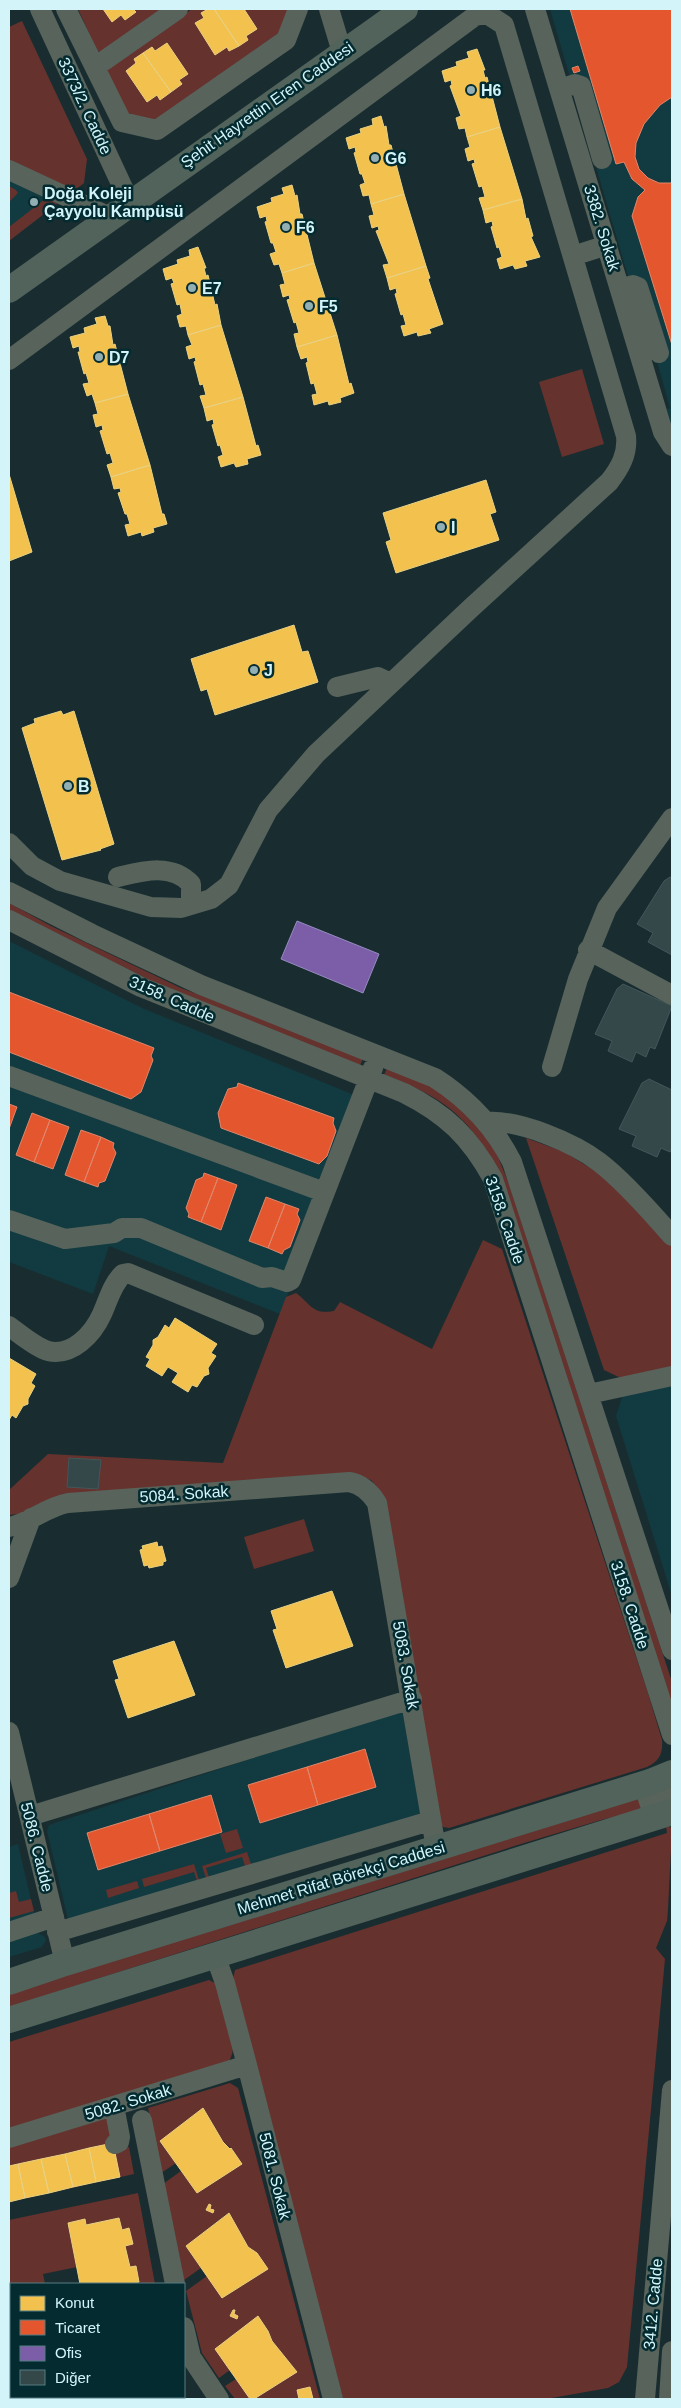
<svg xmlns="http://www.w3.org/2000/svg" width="681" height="2408" viewBox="0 0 681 2408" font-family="Arial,sans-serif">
	<rect width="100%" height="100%" fill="#192d30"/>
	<!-- built -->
	<path fill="#113b40" d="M550,9H672V428L667,409L670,408L655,354L651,355Z
		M9,162L61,201L9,241Z
		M9,941L142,1008L364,1099L280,1314L109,1246L93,1294L9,1262Z
		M672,1385V1596L616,1416L623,1394Z
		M402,1709L423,1829L72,1936L47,1831L49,1825Z
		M18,1844L39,1934L44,1936L46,1940L42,1947L9,1957V1847Z"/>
	<!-- green -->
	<path fill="#66322d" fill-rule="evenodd" d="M78,9H162L101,52L97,51Z
		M192,9H289L280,33L154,123L129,116L107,71L109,66Z
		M22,21L87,159L84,183L74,191L9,165V27Z
		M9,186L16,190L18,193L9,202Z
		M45,199L54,200L57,204L9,241V227Z
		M582,369L604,444L562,457L539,382Z
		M9,903L51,926L181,988L364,1057L360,1065L178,994L9,911Z
		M387,1068L438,1089L477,1123L496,1152L509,1184L672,1682V1707L489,1155C460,1108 434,1094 384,1075Z
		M526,1138L564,1152L605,1177L656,1226L672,1247V1369L627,1381L604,1370Z
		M483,1240L502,1249L647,1690L662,1740C663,1754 659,1761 647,1767L449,1828L443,1827L440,1822L383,1495L371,1480L352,1474L9,1515V1490L48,1454L223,1463L286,1297L296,1293C311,1304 312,1315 334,1311L340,1302L432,1349ZM69,1458L100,1460L98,1489L67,1486Z
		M304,1519L314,1551L254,1569L244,1537Z
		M646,1792L651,1808L601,1820L524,1843L9,2007V1993Z
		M666,1826L672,1828L668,1909L667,1921L656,1948L665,1959L627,2367L619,2382L608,2388L546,2399H343L232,1983L235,1970L667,1833Z
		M237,1829L243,1848L226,1853L220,1834Z
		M247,1852L252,1867L246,1869L242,1857L206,1868L210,1880L207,1881L202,1866Z
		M194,1864L200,1883L198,1884L194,1872L144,1887L142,1879Z
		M137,1881L139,1888L108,1898L106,1890Z
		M16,1891L19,1902L31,1899L34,1911L9,1918V1893Z
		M209,1980L215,1983C223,2007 243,2040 228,2063L9,2131V2042Z
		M230,2083L238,2088L320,2399H254L297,2372L272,2341L268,2330L258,2316L215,2349L230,2370L219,2378L202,2353L186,2291L207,2276L223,2298L267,2269L248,2247L228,2213L186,2246L201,2268L184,2280L163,2184L181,2171L197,2193L242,2164L232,2149L223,2142L203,2108L161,2141L176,2163L161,2173L148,2108Z
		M107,2115L116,2149L129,2147L134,2174L9,2202V2146Z
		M138,2193L155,2284H133L139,2282L136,2266L130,2267L125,2246L132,2244L129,2228L122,2230L119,2218L86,2225L85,2219L68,2223L77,2267L43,2274L45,2284H11V2332L9,2333V2220Z
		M236,2379L250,2399H235L225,2386Z
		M28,2397H68V2399H28Z"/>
	<!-- homes -->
	<path fill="#f2c14e" stroke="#e9d182" d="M103,9H133L136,12L125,20L121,15L112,22Z
		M208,9H214L239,46L229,51L227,47L215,55L195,23L204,18L201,13Z
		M214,9H244L257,29L246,36L248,40L239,46Z
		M167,43L188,74L179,80L182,84L171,92L143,53L152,47L155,51Z
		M477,49L485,70H483L485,78L487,77L500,127L467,137L465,128L459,129L456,118L461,116L450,86L452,85L451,80L445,82L442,71L457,66L456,62L469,58L467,52Z
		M143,53L171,92L160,100L157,95L147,102L126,71L136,63L134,59Z
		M381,116L384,127L386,126L389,145H391L404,194L371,204L369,195L363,196L360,185L365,183L362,174H360L354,153L356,152L355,147L349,149L346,138L361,133L360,129L373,125L372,119Z
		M500,127L522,199L483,210L479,198L485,197L482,186L479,187L472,164L475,163L474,159L468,161L465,149L470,147L467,137Z
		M292,185L295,196L297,195L300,214H302L314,263L282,273L279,264L274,265L270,254L276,252L273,243H271L265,222L267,221L266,216L260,218L257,207L272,202L271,198L284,194L282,188Z
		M404,194L426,266L387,278L383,265L389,264L376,231L379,230L378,226L372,228L369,216L374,215L371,204Z
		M522,199L526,219L528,218L533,236L531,237L540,257L525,261L527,266L515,269L513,265L500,269L497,259L502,257L499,247L497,248L491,227L493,226L492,221L486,223L483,210Z
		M198,247L206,268H204L206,276L208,275L215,305L217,304L221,325L188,335L186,326L180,327L177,316L182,314L180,304L177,305L171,284L174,283L172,278L166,280L163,269L178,264L177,260L190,256L189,250Z
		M314,263L337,335L297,347L294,334L299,333L296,322L294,323L287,300L290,299L289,295L283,297L280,285L285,284L282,273Z
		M426,266L430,278L428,279L443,324L429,329L431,333L418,336L417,332L404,336L401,326L406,325L403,314L401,315L395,294L397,293L396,288L390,290L387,278Z
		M105,316L108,326H110L113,345L115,344L128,394L95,403L92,394L87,396L83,384L89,383L86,373L84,374L78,352H80L79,346L73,348L70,337L85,333L84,328L97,324L95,318Z
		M221,325L243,397L204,408L200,396L206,395L203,384L200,385L194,362L196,361L195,357L189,359L186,347L192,345L188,335Z
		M337,335L349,384L351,383L354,393L340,398L341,402L329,405L328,401L314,405L312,395L317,394L314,383L311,384L306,363L308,362L307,357L301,359L297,347Z
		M128,394L150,465L111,477L107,465L113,463L110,453L107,454L100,431L103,430L102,425L96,427L93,415L98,414L95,403Z
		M243,397L256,446L258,445L261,455L247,459L248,464L236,467L234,463L221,467L218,457L223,455L220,445L218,446L212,425L214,424L213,419L207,421L204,408Z
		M150,465L162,514H164L167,524L153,528L154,532L142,536L141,532L128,536L125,525L130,524L127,514H125L118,493L121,492L120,488L114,489L111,477Z
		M9,474L32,552L9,561Z
		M486,480L496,512L490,514L499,540L396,573L386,542L391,540L383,513Z
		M294,625L302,652L308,651L318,682L215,715L207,689L201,691L191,659Z
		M61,711L63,715L74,711L114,844L100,849L101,850L62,860L22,728L35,723L34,719Z
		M175,1318L217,1344L211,1353L216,1356L208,1368L209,1374L204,1376L197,1387L192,1385L188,1392L172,1382L178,1373L168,1367L162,1376L146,1366L150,1359L146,1357L153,1345V1340L158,1337L165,1325L169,1328Z
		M9,1358L36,1374L31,1383L35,1386L28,1399V1404L23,1406L16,1418L12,1415L9,1420Z
		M157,1542L158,1547L162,1546L166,1561L163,1562V1565L149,1568L148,1565L144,1566L140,1550L143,1549L142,1546Z
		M332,1591L353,1646L286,1668L273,1630L277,1629L271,1611Z
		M174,1641L195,1695L128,1718L115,1680L119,1679L113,1661Z
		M203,2108L223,2142L230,2149L231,2148L242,2164L197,2193L160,2141Z
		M113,2143L120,2177L96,2182L89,2148Z
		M89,2148L96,2182L73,2187L65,2154Z
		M65,2154L73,2187L49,2193L41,2159Z
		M41,2159L49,2193L25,2198L18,2164Z
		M18,2164L25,2198L9,2202V2166Z
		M209,2204L211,2205L210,2209L214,2210L213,2213L206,2210Z
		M229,2213L248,2247L257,2253L268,2269L222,2298L186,2246Z
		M119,2218L122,2230L129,2228L133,2244L125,2246L130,2267L136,2266L139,2282L133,2284H80L68,2223L85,2219L86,2225Z
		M233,2310H235L234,2314L238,2316L237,2319L230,2316Z
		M258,2316L268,2331L272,2341L297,2372L254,2399H250L215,2349Z
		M310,2387L313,2399H299L297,2390Z"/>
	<!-- shops -->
	<path fill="#e4572e" stroke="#df866b" d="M570,9H672V97L660,105L644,124L636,143L635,157L639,169L648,178L659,183H672V345L632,216L638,197L645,190L632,179L624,162L616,164Z
		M578,66L580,71L574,73L572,68Z
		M9,992L154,1048L151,1056L153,1060L141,1092L131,1099L9,1052Z
		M238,1083L334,1118L333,1123L336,1131L327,1156L319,1164L221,1128L218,1113L228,1089L237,1087Z
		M9,1104L17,1107L9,1129Z
		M32,1113L50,1120L34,1162L16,1155Z
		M50,1120L69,1127L53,1169L34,1162Z
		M81,1130L101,1137L84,1182L65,1175Z
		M101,1137L114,1143L113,1147L116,1153L105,1181L99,1183L98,1187L84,1182Z
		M204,1173L218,1178L201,1222L188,1217L189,1214L186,1208L196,1180L203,1177Z
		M218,1178L237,1185L221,1230L201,1222Z
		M266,1197L285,1204L268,1248L249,1241Z
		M285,1204L299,1209L297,1214L300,1220L290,1247L284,1250L282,1254L268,1248Z
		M365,1749L376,1787L318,1805L307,1767Z
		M307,1767L318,1805L260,1823L248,1785Z
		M211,1795L222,1832L160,1851L149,1814Z
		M149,1814L160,1851L98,1870L87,1833Z"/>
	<!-- offices -->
	<path fill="#7b5ea7" stroke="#958bc0" d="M297,921L379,954L363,993L281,959Z"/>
	<!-- building -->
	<path fill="#344749" stroke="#42585b" d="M670,877L672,878V955L648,942L653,933L637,924L664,881Z
		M623,984L672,1006L655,1049L650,1047L646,1057L636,1052L632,1062L608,1051L612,1041L595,1034L617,989Z
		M649,1079L672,1090V1148L670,1152L661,1148L657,1157L632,1146L636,1136L619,1129L642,1083Z
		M69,1458L101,1460L98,1489L67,1487Z"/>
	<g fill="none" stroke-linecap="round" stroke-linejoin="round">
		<!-- minor -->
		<path stroke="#57635b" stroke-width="20" d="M40,9L130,203
			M66,9L122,122L157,130L286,40L298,9
			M329,9L342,52
			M535,9L663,432L672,446
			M95,67L178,9
			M560,89L575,84L581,86L602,159
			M9,170L110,217
			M573,256L607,245
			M620,289L633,285L638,287L659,353
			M9,360L475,16L487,14L504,25L626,436C628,454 620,468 609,482L471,608L316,754L268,810L229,885L211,899L191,905
			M337,687L378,677L391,683
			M9,843L32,866L60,881L151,907L181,908L191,905V884C172,863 143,871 118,877
			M9,892L92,934L201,985L435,1078C469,1100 494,1126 512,1162L672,1650
			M9,920L141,987L404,1093C446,1114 470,1137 493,1179L672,1735
			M588,950L672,995
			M552,1067L578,979L607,908L672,818
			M9,1076L324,1192
			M488,1122C520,1120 574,1143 599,1162C623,1180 652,1213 672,1236
			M9,1220L65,1239L114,1233L122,1228H141L262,1278L272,1277L287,1282L291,1280L373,1068
			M9,1326C20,1334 35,1347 48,1351C72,1357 93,1334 102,1314C108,1301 112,1284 123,1274L128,1273L254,1325
			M589,1394L672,1376
			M9,1527C30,1523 46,1507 68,1503L349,1482C362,1484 370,1492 377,1503L436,1848
			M9,1578L31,1518
			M9,1732L65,1963
			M660,1786L666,1805L651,1808L646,1792Z
			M30,1816L412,1699
			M9,1932L54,1917
			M57,1932L430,1821
			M215,1955L225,1983L247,2065L333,2399
			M114,2106L120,2137L119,2142L115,2144
			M142,2120L175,2284
			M9,2138L247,2065
			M184,2327L191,2357L219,2399
			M9,2353L11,2363
			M19,2397L20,2399
			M156,2397L157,2399
			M645,2399L672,2090
			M669,2399L672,2351"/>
		<!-- major -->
		<path stroke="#51635b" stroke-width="26" d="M9,290L405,9
			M9,1982L65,1963L650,1782L672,1773
			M9,2020L672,1812"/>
	</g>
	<!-- markers -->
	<g fill="#92afb3" stroke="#032b30" stroke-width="2">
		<circle cx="471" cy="90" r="5"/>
		<circle cx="375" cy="158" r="5"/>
		<circle cx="34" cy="202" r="5"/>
		<circle cx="286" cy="227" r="5"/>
		<circle cx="192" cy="288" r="5"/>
		<circle cx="309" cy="306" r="5"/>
		<circle cx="99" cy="357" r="5"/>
		<circle cx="441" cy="527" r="5"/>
		<circle cx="254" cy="670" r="5"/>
		<circle cx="68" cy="786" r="5"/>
	</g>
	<g text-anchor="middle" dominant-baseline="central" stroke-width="5" stroke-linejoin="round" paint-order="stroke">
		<!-- poi labels -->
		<g font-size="16" font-weight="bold" fill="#d3f5fa" stroke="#032b30" text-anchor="start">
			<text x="481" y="90">H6</text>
			<text x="385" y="158">G6</text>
			<text x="44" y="193">Doğa Koleji<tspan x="44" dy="18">Çayyolu Kampüsü</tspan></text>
			<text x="296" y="227">F6</text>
			<text x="202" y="288">E7</text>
			<text x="319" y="306">F5</text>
			<text x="109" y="357">D7</text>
			<text x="451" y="527">I</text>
			<text x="264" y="670">J</text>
			<text x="78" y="786">B</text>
		</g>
		<!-- street labels -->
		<g font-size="16" fill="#d3f5fa" stroke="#032b30">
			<text transform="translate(267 105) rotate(-35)">Şehit Hayrettin Eren Caddesi</text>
			<text transform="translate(85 106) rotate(65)">3373/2. Cadde</text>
			<text transform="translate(602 228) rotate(73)">3382. Sokak</text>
			<text transform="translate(172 999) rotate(24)">3158. Cadde</text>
			<text transform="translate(505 1220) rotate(71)">3158. Cadde</text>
			<text transform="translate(184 1494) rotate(-4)">5084. Sokak</text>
			<text transform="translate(630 1605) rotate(72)">3158. Cadde</text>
			<text transform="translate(406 1665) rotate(80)">5083. Sokak</text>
			<text transform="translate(37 1847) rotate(76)">5086. Cadde</text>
			<text transform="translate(341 1878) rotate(-17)">Mehmet Rifat Börekçi Caddesi</text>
			<text transform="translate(128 2102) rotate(-17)">5082. Sokak</text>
			<text transform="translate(275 2176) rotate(76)">5081. Sokak</text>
			<text transform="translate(653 2304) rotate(-85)">3412. Cadde</text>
		</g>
	</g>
	<!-- border -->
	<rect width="681" height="2408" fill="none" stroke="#d3f5fa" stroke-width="20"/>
	<!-- legend -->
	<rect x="10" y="2283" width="175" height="115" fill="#032b30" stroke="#567c81"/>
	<rect x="20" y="2296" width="25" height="15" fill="#f2c14e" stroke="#567c81"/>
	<text x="55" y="2308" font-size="15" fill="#d3f5fa">Konut</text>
	<rect x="20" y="2320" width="25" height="15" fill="#e4572e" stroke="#567c81"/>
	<text x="55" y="2333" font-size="15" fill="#d3f5fa">Ticaret</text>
	<rect x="20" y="2346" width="25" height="15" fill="#7b5ea7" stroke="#567c81"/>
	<text x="55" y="2358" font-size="15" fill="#d3f5fa">Ofis</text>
	<rect x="20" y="2370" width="25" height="15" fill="#344749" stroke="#567c81"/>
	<text x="55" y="2383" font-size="15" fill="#d3f5fa">Diğer</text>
</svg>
